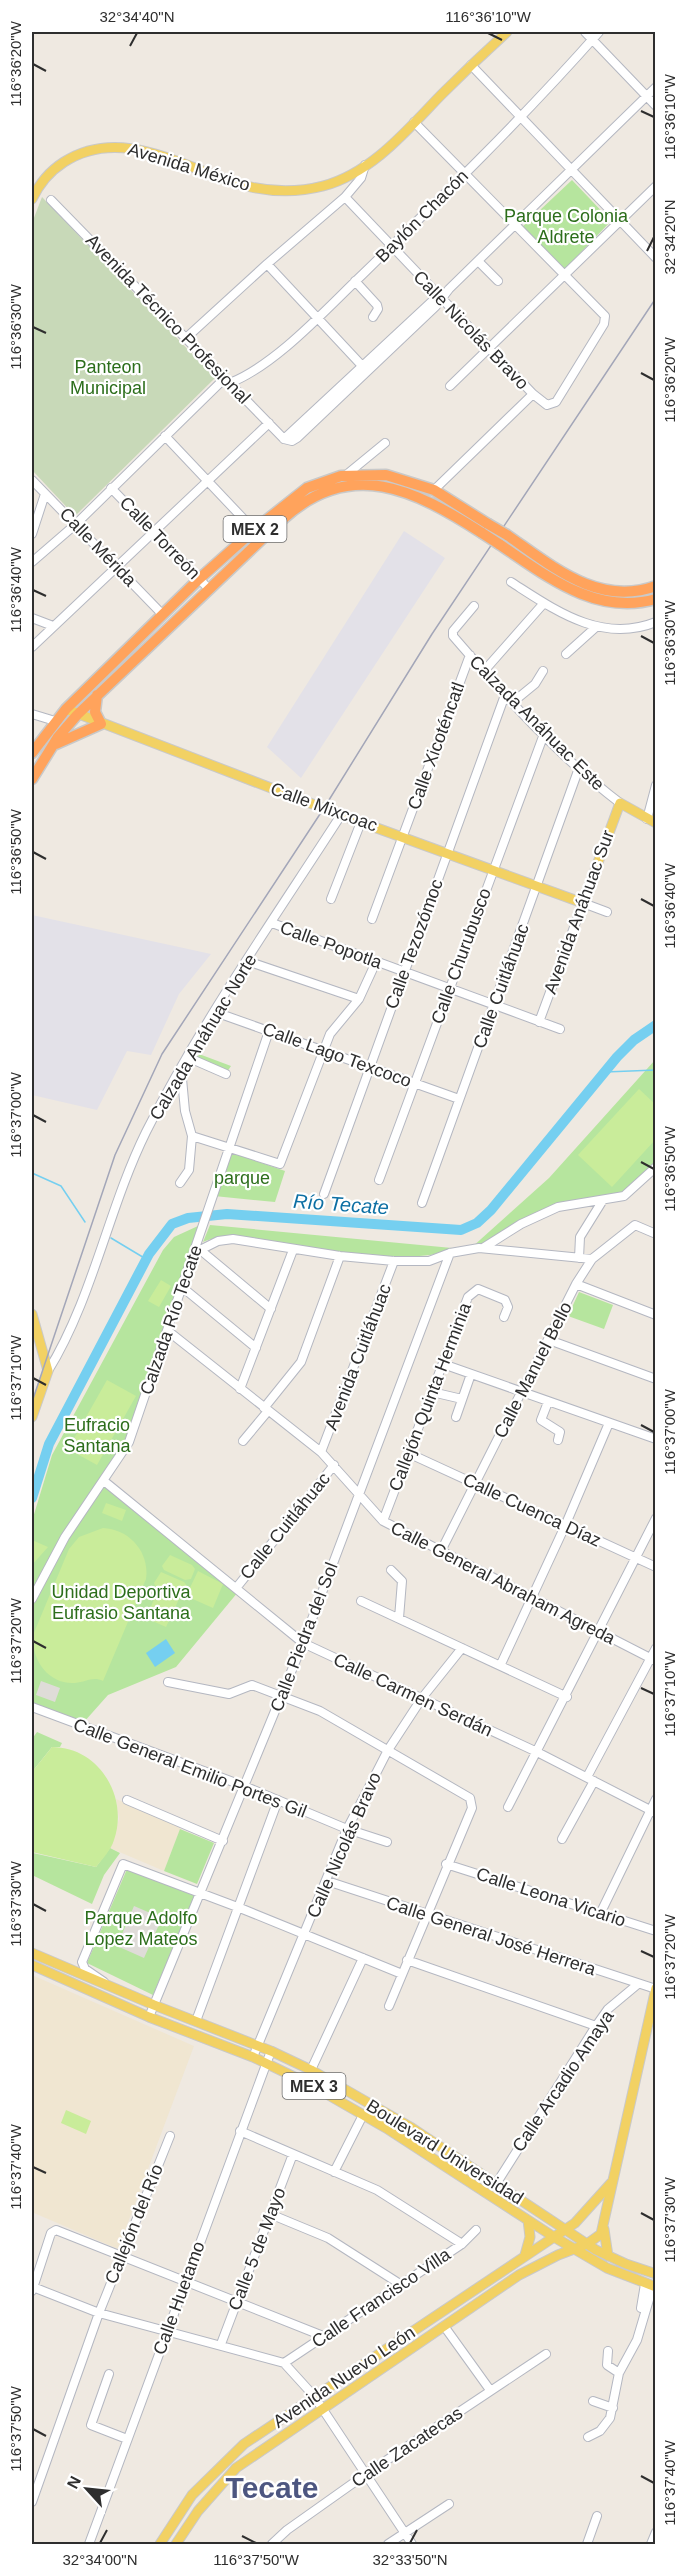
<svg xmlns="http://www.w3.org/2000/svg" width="687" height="2576" viewBox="0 0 687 2576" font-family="Helvetica,sans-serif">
	<rect width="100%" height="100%" fill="#efe9e1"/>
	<!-- industrial -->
	<path fill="#e3e1e8" d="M404,531L445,558L301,778L267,747Z
		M32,915L211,954L179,994L151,1055L127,1051L97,1110L32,1095Z"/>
	<!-- education -->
	<path fill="#f0e6d1" d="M116,1799L181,1827L164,1871L110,1848L119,1819Z
		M32,1975L194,2046L118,2249L34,2213Z"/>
	<!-- green -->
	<path fill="#b6e59e" d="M572,180L611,221L565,269L522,227Z
		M199,1054L231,1066L227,1072L197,1060Z
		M655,1060V1167L621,1197L571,1203L493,1241L471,1248L549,1178Z
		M230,1152L285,1171L275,1202L214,1196Z
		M210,1225L452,1248C445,1250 437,1254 430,1255C390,1260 342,1254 302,1247C270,1241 233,1229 203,1242Z
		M198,1226L123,1449L98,1481L60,1538L40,1575L104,1484L238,1592L176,1667L108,1695L84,1722L32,1705V1600L39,1579L32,1594V1521L52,1455L163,1250L174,1237Z
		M579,1292L613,1305L604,1329L568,1316Z
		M37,1732L62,1743L60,1747H52L32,1772V1739Z
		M180,1829L214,1843L197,1884L164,1871Z
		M110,1848L120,1853L104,1875L92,1904L32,1875L33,1853L96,1867Z
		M127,1869L195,1896L153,1995L87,1963Z"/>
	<!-- cemetery -->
	<path fill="#c8d9b8" d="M42,197L215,378L75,516L32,470V223Z"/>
	<!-- pitch -->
	<path fill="#c9ec9a" d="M639,1089L655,1104V1140L612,1187L578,1155Z
		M161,1280L171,1286L159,1307L148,1301Z
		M107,1380L136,1396L97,1465L68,1449Z
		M106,1503L126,1510L122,1521L102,1513Z
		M103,1528C129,1529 150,1552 146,1579L103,1681C93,1676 86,1682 75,1683C49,1685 31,1660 33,1635L69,1549L79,1537Z
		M32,1540L48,1547L32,1565Z
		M170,1555L192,1565L195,1569L191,1579L185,1580L164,1570L162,1566Z
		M198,1571L223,1584L213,1608L186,1596Z
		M161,1572L184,1582L187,1586L182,1596L156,1587L154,1583Z
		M158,1590L179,1599L166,1627L146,1618Z
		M52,1747C99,1747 129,1797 114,1840C111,1850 103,1858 96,1867L32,1852V1772Z
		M66,2110L91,2121L86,2134L61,2123Z"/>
	<!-- plaza -->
	<path fill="#dfdcd8" d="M41,1681L60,1688L55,1702L36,1695Z
		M134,1906L162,1918L144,1958L117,1946Z"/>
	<!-- water -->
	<path fill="#75cff0" d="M166,1639L175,1653L155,1667L146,1653Z"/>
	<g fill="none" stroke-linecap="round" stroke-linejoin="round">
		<!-- stream -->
		<path stroke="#75cff0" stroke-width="1.5" d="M605,1072L656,1070
			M32,1173L61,1186L85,1222
			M111,1238L146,1259"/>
		<!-- river -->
		<path stroke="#75cff0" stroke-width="10" d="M32,1498L49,1444L149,1254L172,1224L188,1218L227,1214L461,1230L477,1223L491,1210L617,1057L634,1040L656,1025"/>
		<!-- minor casing -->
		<g stroke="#b4b7c1" stroke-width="10">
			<path id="minor" d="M585,32L656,106
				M471,65L656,258
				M345,197L533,394L547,405L556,402L604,324L605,316L414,122
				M51,200L284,439
				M478,261L498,281
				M267,264L366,370
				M355,281L377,305L378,309L373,317
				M186,338L267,264L345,197L361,178L365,165
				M230,383C277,364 326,309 363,274C444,195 525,116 599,32
				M450,386L656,186
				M165,436L254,530
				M284,439L292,441L297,438L436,306L449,289L656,87
				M284,439L441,293
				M346,475L385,443
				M32,480L163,615
				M111,488L209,589
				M434,490L533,394
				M32,534L45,494
				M32,562L76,524L225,378
				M511,582C555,610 601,644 656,622
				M474,606L453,631V636C504,695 558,756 620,803
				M32,618L53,626
				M32,647L269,423
				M566,654L596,627
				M484,671L544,603
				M513,702L535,684L543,671
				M32,714L55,721
				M647,819L656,785
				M331,899L361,822
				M372,919L470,655
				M272,923L560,1029
				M247,961L359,999
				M215,1012L459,1099
				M539,1022L583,903L607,912
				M187,1057L226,1074
				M181,1068L185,1111L192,1136L280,1164L330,1034L359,999L376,962
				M379,1180L544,734
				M180,1183L189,1170L192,1136
				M324,1194L505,695
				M422,1203L579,768
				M198,1248L271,1309
				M483,1248L521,1224L558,1207L624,1196L656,1167
				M200,1250L218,1241L233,1239L340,1256L394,1261H429L450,1253L479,1248L592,1259
				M579,1258L580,1237L603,1200
				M576,1284L656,1315
				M182,1287L256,1348
				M168,1331L321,1452L383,1521L656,1661
				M549,1340L656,1379
				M443,1364L656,1439
				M48,1371C93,1298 108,1209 146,1132C202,1021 274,919 341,815
				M240,1389L293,1250
				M432,1392L462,1399
				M548,1402L541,1420L560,1432L558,1440
				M264,1408L301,1362L340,1256
				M456,1417L471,1374
				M243,1441L268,1411
				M321,1452L394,1261
				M408,1453L656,1567
				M104,1481L303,1643L537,1752L656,1813
				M383,1521L468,1297L478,1289L505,1300L508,1307L504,1317
				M441,1551L576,1284L592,1259L635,1225L656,1234
				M391,1570L402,1581L399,1618
				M237,1587L334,1465
				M32,1599L65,1537L129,1442L269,1031
				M361,1601L567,1697
				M501,1664L565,1526L609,1423
				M168,1682L229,1694L252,1685L320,1711L470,1798L472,1808L389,2006
				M32,1707L244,1786L347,1829L387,1842
				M587,1777L656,1648
				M127,1800L223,1841
				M508,1807L656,1518
				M562,1839L594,1781
				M446,1864L656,1931
				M327,1881L656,1989
				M601,1912L656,1799
				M407,1960L596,2026
				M104,1982L85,1969L82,1962L123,1864L240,1908L402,1974
				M149,2017L303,1643L450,1253
				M196,2021L278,1800
				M253,2057L347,1829L367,1791L388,1750L422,1698L462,1648
				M311,2070L363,1958
				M240,2131L377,2190L462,2244
				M334,2172L363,2115
				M496,2184L596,2026L608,2009L638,1984
				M270,2214L328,2238L400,2284
				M33,2287L99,2313L284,2363L314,2396L412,2544
				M32,2291L51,2233L56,2230L323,2336
				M641,2308L645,2284
				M444,2326L490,2390
				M221,2344L293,2154
				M608,2351L607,2365L619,2373
				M284,2363L462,2244L476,2230
				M109,2374L91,2425L127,2439
				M593,2401L613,2408
				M588,2437L600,2431L610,2418L619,2373L637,2340L653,2286
				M32,2502L99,2313L170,2136
				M89,2544L271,2051
				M272,2544L287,2530L366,2474L546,2354
				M388,2544L449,2504
				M587,2544L597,2516
				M651,2544L656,2532"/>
		</g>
		<!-- major casing -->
		<g stroke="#c9c9c9" stroke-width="11">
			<path id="major" d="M32,199C39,184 50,171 64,162C125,123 190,173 251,187C274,192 300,192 323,186C372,173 408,129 441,95C463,73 485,52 507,32
				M66,709L341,815L583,903L620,803L656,823
				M32,1314L48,1371L32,1417
				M32,1953L154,2005L271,2051L311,2070L412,2128L596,2250L626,2264L656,2274
				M32,1965L149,2017L253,2057L313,2086L386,2128L554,2237L607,2268L656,2287
				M604,2229L608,2256
				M525,2255L530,2237L528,2220
				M160,2544L192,2495L244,2444L575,2223L611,2183
				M176,2544L198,2511L236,2468L519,2275L558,2255L587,2244L601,2234L656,1988"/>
		</g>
		<!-- highway casing -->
		<g stroke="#c9c9c9" stroke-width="13">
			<path id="highway" d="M507,535C552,566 598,607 656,586
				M499,544C547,576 595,616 656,599
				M56,744L101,724L95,712L97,695
				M32,753L66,709L199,579L254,530L307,488L341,476L386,475L434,490L488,524
				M32,779L58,737L77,715L283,519C351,457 415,490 482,533"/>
		</g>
		<!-- minor -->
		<use href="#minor" stroke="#fff" stroke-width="8"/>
		<!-- major -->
		<use href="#major" stroke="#f2d163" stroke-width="9"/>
		<!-- highway -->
		<use href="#highway" stroke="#ffa35c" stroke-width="10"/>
		<!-- rail -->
		<path stroke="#a3a6b8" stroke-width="1.5" d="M32,1402L115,1155L162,1054L324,808L432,634L656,298"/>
		<!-- highway-bridge casing -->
		<g stroke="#c9c9c9" stroke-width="13" stroke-linecap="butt">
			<path id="highway-bridge" d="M488,524L507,535
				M482,533L499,544"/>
		</g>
		<!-- highway-bridge -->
		<use href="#highway-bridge" stroke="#ffa35c" stroke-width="10"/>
	</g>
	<!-- ticks -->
	<path fill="none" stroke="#2e2e2e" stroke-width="2" d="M488,33L502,40M130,46L137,33M33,64L46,71M641,111L654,117M647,251L654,237M33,327L46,333M641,373L654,380M33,590L46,596M641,636L654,643M33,852L46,859M641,899L654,906M33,1115L46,1122M641,1162L654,1169M33,1378L46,1385M641,1425L654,1432M33,1641L46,1648M641,1688L654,1694M33,1904L46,1911M641,1951L654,1957M33,2167L46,2173M641,2213L654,2220M33,2429L46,2436M641,2476L654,2483M242,2536L256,2543M100,2543L107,2530M410,2543L417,2530"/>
	<g text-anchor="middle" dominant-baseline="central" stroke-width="4.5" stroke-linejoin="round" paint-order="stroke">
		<!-- shield labels -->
		<g fill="#fff" stroke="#6d6d6d" stroke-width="1.5">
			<rect x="223.5" y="516" width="63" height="26" rx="4.5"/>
			<rect x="282.5" y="2073" width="63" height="26" rx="4.5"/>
		</g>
		<g font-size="16" font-weight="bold" fill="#2e2e2e">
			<text x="255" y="529">MEX 2</text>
			<text x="314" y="2086">MEX 3</text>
		</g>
		<!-- street labels -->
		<g font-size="18" fill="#2e2e2e" stroke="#fff">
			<text transform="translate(189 167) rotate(17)">Avenida México</text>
			<text transform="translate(422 216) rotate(-45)">Baylón Chacón</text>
			<text transform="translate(168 319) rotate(46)">Avenida Técnico Profesional</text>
			<text transform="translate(471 330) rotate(46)">Calle Nicolás Bravo</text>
			<text transform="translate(160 538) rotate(46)">Calle Torreón</text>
			<text transform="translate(98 547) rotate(46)">Calle Mérida</text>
			<text transform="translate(537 723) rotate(45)">Calzada Anáhuac Este</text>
			<text transform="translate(436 746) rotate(-70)">Calle Xicoténcatl</text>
			<text transform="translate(324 807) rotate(20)">Calle Mixcoac</text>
			<text transform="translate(579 912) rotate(-70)">Avenida Anáhuac Sur</text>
			<text transform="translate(414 944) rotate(-70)">Calle Tezozómoc</text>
			<text transform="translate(331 945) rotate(20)">Calle Popotla</text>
			<text transform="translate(461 956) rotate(-70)">Calle Churubusco</text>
			<text transform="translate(501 986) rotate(-70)">Calle Cuitláhuac</text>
			<text transform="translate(203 1037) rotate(-59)">Calzada Anáhuac Norte</text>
			<text transform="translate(337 1055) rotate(20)">Calle Lago Texcoco</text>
			<text transform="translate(171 1320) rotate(-71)">Calzada Río Tecate</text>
			<text transform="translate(358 1357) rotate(-69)">Avenida Cuitláhuac</text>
			<text transform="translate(533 1370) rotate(-63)">Calle Manuel Bello</text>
			<text transform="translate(430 1397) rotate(-69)">Callejón Quinta Herminia</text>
			<text transform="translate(532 1510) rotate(25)">Calle Cuenca Díaz</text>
			<text transform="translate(285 1526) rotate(-51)">Calle Cuitláhuac</text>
			<text transform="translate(503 1583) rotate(27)">Calle General Abraham Agreda</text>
			<text transform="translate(304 1637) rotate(-69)">Calle Piedra del Sol</text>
			<text transform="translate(413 1695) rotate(25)">Calle Carmen Serdán</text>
			<text transform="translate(190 1768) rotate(21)">Calle General Emilio Portes Gil</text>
			<text transform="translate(344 1845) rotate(-66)">Calle Nicolás Bravo</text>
			<text transform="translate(551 1897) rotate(18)">Calle Leona Vicario</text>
			<text transform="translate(491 1936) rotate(18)">Calle General José Herrera</text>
			<text transform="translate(563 2081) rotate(-56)">Calle Arcadio Amaya</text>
			<text transform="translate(445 2152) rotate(32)">Boulevard Universidad</text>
			<text transform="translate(134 2224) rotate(-68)">Callejón del Río</text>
			<text transform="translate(257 2249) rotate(-69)">Calle 5 de Mayo</text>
			<text transform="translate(179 2298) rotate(-70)">Calle Huetamo</text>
			<text transform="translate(381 2298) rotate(-34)">Calle Francisco Villa</text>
			<text transform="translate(344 2377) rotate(-34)">Avenida Nuevo León</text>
			<text transform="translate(407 2447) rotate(-34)">Calle Zacatecas</text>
		</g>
		<!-- park labels -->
		<g font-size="18" fill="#2c6e1b" stroke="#fff">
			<text x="566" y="216">Parque Colonia<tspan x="566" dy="21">Aldrete</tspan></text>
			<text x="108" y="367">Panteon<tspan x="108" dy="21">Municipal</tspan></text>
			<text x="242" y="1178">parque</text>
			<text x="97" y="1425">Eufracio<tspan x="97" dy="21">Santana</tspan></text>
			<text x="121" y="1592">Unidad Deportiva<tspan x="121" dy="21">Eufrasio Santana</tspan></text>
			<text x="141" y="1918">Parque Adolfo<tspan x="141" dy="21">Lopez Mateos</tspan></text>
		</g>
		<!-- water labels -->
		<g font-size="20" font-style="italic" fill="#0d6fa3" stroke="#fff">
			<text transform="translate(341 1204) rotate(4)">Río Tecate</text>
		</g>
		<!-- town labels -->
		<g font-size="30" font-weight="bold" fill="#4d5680" stroke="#fff">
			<text x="272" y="2487">Tecate</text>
		</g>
	</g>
	<!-- border -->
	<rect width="687" height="2576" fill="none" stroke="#ffffff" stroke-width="66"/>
	<!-- north arrow -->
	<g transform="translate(87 2489) rotate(297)" stroke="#ffffff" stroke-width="4.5" paint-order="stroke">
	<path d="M0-4.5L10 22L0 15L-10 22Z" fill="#2e2e2e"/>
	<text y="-9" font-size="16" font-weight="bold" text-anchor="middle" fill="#2e2e2e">N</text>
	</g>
	<rect x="33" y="33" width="621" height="2510" fill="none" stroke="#2e2e2e" stroke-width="2"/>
	<g font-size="15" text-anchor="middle" fill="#2e2e2e">
		<text x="137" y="22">32°34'40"N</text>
		<text x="488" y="22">116°36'10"W</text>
		<text transform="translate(16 64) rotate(-90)" y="5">116°36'20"W</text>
		<text transform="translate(670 117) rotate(-90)" y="5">116°36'10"W</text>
		<text transform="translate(670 237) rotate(-90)" y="5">32°34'20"N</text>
		<text transform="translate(16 327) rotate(-90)" y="5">116°36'30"W</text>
		<text transform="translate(670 380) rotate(-90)" y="5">116°36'20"W</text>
		<text transform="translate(16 590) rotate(-90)" y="5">116°36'40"W</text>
		<text transform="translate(670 643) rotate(-90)" y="5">116°36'30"W</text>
		<text transform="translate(16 852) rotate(-90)" y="5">116°36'50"W</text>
		<text transform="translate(670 906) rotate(-90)" y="5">116°36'40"W</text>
		<text transform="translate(16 1115) rotate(-90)" y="5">116°37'00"W</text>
		<text transform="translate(670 1169) rotate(-90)" y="5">116°36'50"W</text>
		<text transform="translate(16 1378) rotate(-90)" y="5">116°37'10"W</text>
		<text transform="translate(670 1432) rotate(-90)" y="5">116°37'00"W</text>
		<text transform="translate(16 1641) rotate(-90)" y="5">116°37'20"W</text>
		<text transform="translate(670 1694) rotate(-90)" y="5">116°37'10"W</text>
		<text transform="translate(16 1904) rotate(-90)" y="5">116°37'30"W</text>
		<text transform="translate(670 1957) rotate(-90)" y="5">116°37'20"W</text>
		<text transform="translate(16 2167) rotate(-90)" y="5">116°37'40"W</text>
		<text transform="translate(670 2220) rotate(-90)" y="5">116°37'30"W</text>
		<text transform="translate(16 2429) rotate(-90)" y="5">116°37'50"W</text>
		<text transform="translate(670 2483) rotate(-90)" y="5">116°37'40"W</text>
		<text x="100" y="2565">32°34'00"N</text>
		<text x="256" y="2565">116°37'50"W</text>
		<text x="410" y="2565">32°33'50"N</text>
	</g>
</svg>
